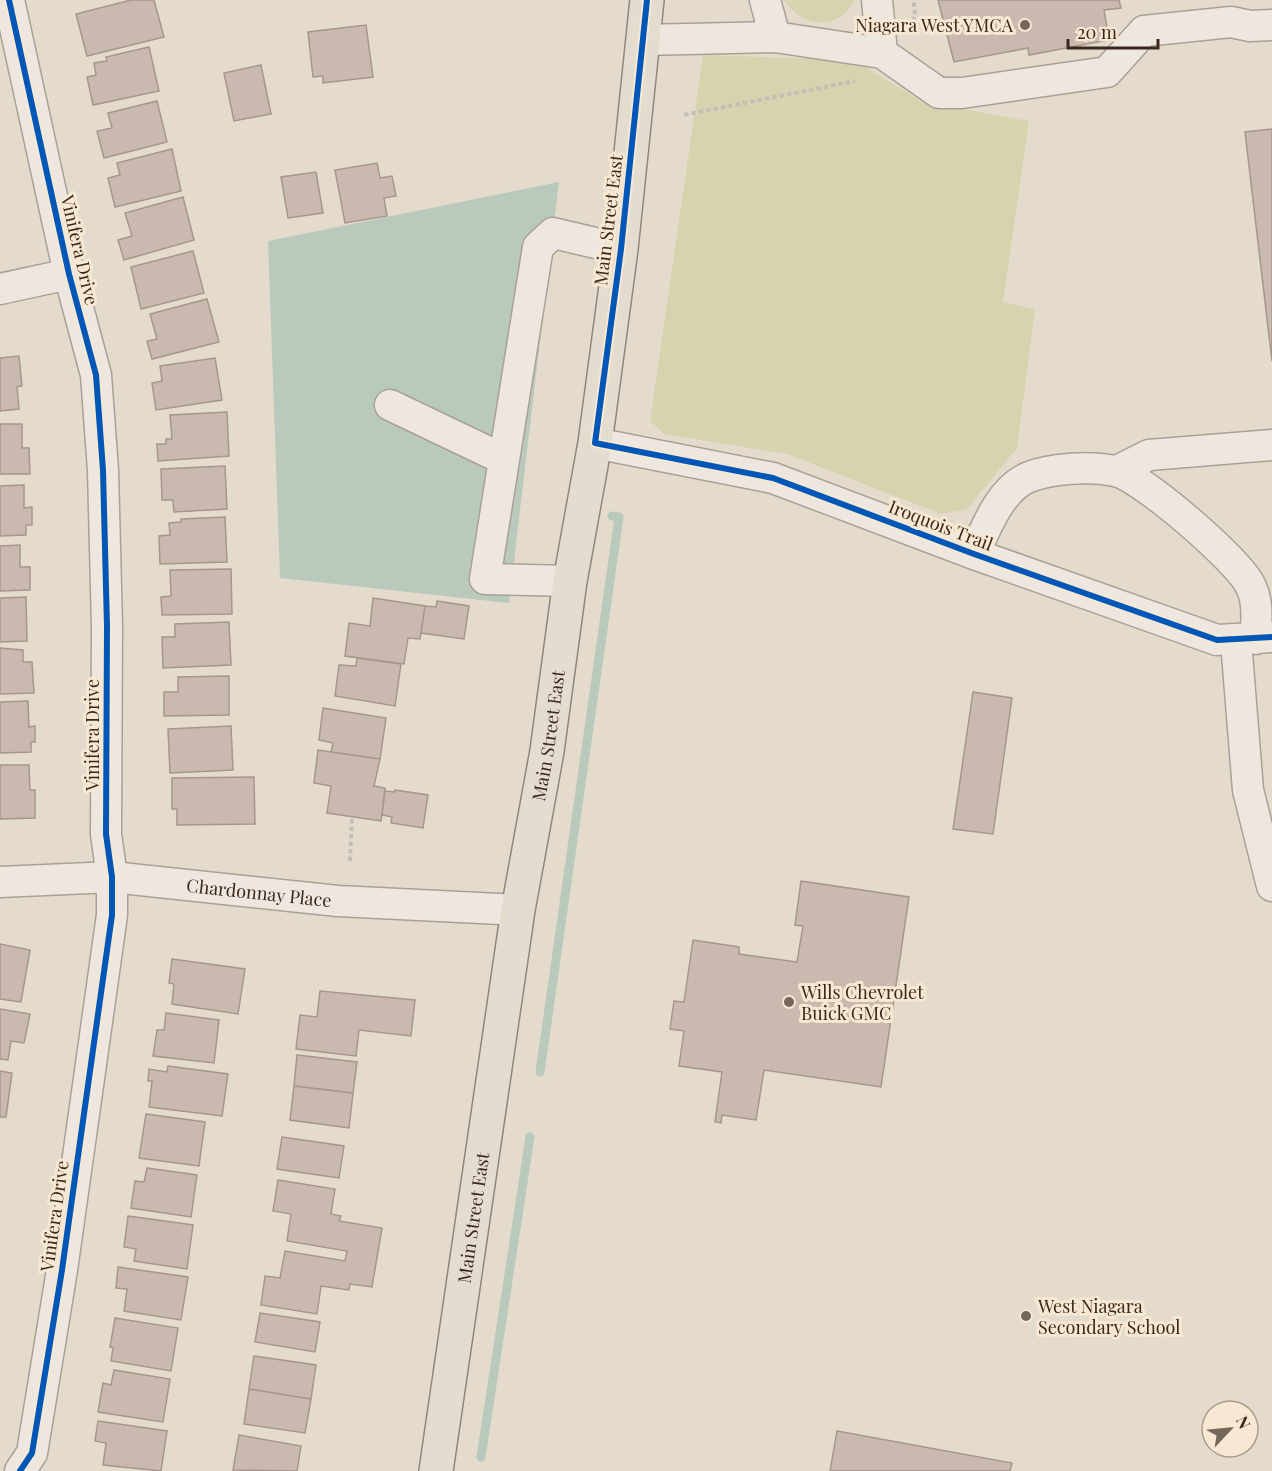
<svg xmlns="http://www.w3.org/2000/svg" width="1272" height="1471" viewBox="0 0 1272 1471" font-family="'Playfair Display',serif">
	<rect width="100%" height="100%" fill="#e5dbcd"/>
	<!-- green -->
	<path fill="#d8d3af" d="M784,0H855C838,32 802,28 784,0Z
		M703,55L854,60L923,102L1029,121L1003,302L1035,309L1017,448L967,509L941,514L787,454L664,434L650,421Z"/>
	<!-- water -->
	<path fill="#b9cabd" d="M559,182L509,603L280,578L268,241Z"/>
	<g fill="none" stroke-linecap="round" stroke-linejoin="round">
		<!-- stream -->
		<path stroke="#b9cabd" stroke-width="9" d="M540,1072L619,517L612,516
			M481,1457L530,1137"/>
	</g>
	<!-- building -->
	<path fill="#c9b9ae" stroke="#a6968c" stroke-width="1.5" d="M131,0H154L164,37L87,56L76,14Z
		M938,0H1119L1121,8L1104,10L1109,40L1029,55L1028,48L954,62Z
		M366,25L373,77L323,83V76L313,77L308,32Z
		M149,47L159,91L93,105L87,77L96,75L94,63L107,61L106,57Z
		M261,65L271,114L234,121L224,73Z
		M157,101L167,142L104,158L97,131L112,128L108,113Z
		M1272,129V361L1245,132Z
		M172,149L181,191L115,207L108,178L120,175L117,163Z
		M377,163L380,178L392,176L396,196L384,198L387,216L345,223L335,170Z
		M316,172L323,213L288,218L281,177Z
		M183,197L194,240L124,260L118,240L132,236L125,213Z
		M193,251L204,293L141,309L131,267Z
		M207,299L219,342L152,359L147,341L157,339L150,314Z
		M19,356L22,386L17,387L19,409L0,411V358Z
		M215,358L222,400L156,410L152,383L162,381L160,366Z
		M227,412L229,456L158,461L157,444H166V439H172L170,415Z
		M0,424H22V448H29L30,474H0Z
		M225,466L227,509L174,512L173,500H162L161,469Z
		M24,485V508L32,507V525H26V535L0,536V486Z
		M225,517L227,562L160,564L159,536L170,535L169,523L181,522V519Z
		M20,545V567H30V590L0,591V546Z
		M231,569L232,614L162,615L161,597L171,596L170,570Z
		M26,597L27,641L0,642V598Z
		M373,598L425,606L420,639L408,638L404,664L345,656L349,623L370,626Z
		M437,601L469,606L464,639L421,633L425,606L436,607Z
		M229,622L231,665L163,668L162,637H175V624Z
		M0,648L23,650V662H32L34,693L0,694Z
		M357,658L401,664L395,706L335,696L339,665L356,666Z
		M229,676V715L164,716V692H178V677Z
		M973,692L1012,698L993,834L953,829Z
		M28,701L29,727L35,726V742H31V752L0,753V702Z
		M323,708L386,718L380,759L331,752L333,743L319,740Z
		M231,726L233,770L170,773L168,729Z
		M318,750L380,759L374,786L385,788L381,821L327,813L331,786L314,783Z
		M0,765H29L30,790H35V818L0,819Z
		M254,777L255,824L177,825V809H172V778Z
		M395,790L428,795L423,828L391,823L392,817L382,815L385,791L395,792Z
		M801,881L909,897L881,1087L764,1070L756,1120L722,1115L721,1123L715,1122L722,1072L679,1066L684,1031L670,1029L674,1001L684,1002L693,940L739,947V954L797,962L803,926L795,925Z
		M0,944L30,950L21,1002L0,999Z
		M172,959L245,969L238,1014L172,1004L174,984L169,983Z
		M320,991L415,1000L411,1036L359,1030L356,1056L296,1049L300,1015L317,1017Z
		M0,1009L30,1014L24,1043L11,1041L8,1060L0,1059Z
		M166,1013L219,1020L214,1063L153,1056L157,1030H164Z
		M297,1055L357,1062L353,1093L294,1086Z
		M168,1066L228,1074L222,1116L149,1107L152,1081H148L149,1069L167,1072Z
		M0,1071L12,1073L6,1117H0Z
		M294,1086L353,1093L349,1128L290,1120Z
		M146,1114L205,1122L199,1166L139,1158Z
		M282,1137L344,1146L339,1178L277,1169Z
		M147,1168L197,1175L191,1217L131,1208L135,1181L144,1182Z
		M278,1180L335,1189L331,1214L341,1216L339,1221L382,1228L372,1287L350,1284L349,1290L321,1286L317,1314L261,1305L265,1276L280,1278L285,1251L345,1261L347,1251L287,1241L291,1214L273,1211Z
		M128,1216L193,1225L187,1269L134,1261L136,1249L124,1247Z
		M118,1267L188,1277L181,1320L124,1311L127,1289L116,1288Z
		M260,1313L320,1322L315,1352L255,1342Z
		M115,1318L178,1328L171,1371L111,1361L113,1348L110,1347Z
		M254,1356L316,1365L311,1399L249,1389Z
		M114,1370L170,1379L163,1422L98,1412L103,1383L111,1385Z
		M249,1389L311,1399L305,1433L244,1424Z
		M98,1421L167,1431L161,1471L103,1465L106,1443L95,1441Z
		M837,1431L1012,1463L1010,1471H830Z
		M239,1435L301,1446L297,1471L233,1470Z"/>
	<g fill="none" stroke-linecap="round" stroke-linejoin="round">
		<!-- minor casing -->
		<g stroke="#aaa096" stroke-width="33">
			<g id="minor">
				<path d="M9,0L69,274L96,375L103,470L107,626L106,834L112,877V915L62,1270L32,1453L20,1471"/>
				<path d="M765,0L775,37"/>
				<path d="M877,0L882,53"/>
				<path d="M643,40L775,37L882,53L939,93H962L1107,72L1144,31L1231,22L1250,26L1272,25"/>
				<path d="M0,289L69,274"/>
				<path d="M390,405L503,459"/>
				<path d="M595,443L773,478L974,554L1217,640L1272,637"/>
				<path d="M1117,471L1149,455L1272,445"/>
				<path d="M974,554C986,528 1000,489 1029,477C1053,468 1089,466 1115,471C1141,476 1238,560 1250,585C1259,601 1256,621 1256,639"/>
				<path d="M570,581L485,579L538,247L553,233L621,249"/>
				<path d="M1236,641L1248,790L1272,886"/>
				<path id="s1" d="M0,882L112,877L338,901L518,910"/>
			</g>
		</g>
		<!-- major casing -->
		<g stroke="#90867d" stroke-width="36">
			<g id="major">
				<path id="s2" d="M436,1471L518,910L547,751L570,581L595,443L621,249L647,0"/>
			</g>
		</g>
		<!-- path -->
		<path stroke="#c6beb6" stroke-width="4" stroke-dasharray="4.5 3" stroke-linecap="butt" d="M912,29L915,12L913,0
			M684,115L855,81
			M350,861L352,817"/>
		<!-- minor -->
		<use href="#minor" stroke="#eee7df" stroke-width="30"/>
		<!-- major -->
		<use href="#major" stroke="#e5dcd0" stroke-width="33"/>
		<!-- cycleway casing -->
		<g stroke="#f6e8d3" stroke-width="10">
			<path id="cycleway" d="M9,0L69,274L96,375L103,470L107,626L106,834L112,877V915L62,1270L32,1453L20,1471
				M647,0L621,249L595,443L773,478L974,554L1217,640L1272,637"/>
		</g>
		<!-- cycleway -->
		<use href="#cycleway" stroke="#0057b8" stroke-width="6"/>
	</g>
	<!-- markers -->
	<g fill="#76675b" stroke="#f6e8d3" stroke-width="2">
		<circle cx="1025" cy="25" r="6"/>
		<circle cx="789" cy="1002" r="6"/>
		<circle cx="1026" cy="1316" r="6"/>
	</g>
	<g text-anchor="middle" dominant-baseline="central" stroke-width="6" stroke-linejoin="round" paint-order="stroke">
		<!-- poi labels -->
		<g font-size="18" fill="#3a281e" stroke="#f6e8d3" text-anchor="start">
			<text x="1013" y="25" text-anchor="end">Niagara West YMCA</text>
			<text x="801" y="992">Wills Chevrolet<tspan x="801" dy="21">Buick GMC</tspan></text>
			<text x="1038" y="1306">West Niagara<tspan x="1038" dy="21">Secondary School</tspan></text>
		</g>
		<!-- street labels -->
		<g font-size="18" fill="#3a281e" stroke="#f6e8d3">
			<text transform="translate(608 220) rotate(-83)">Main Street East</text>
			<text transform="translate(80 250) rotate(77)">Vinifera Drive</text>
			<text transform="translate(941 525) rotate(21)">Iroquois Trail</text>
			<text transform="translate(92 735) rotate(-90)">Vinifera Drive</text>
			<text stroke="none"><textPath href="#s2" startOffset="744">Main Street East</textPath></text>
			<text stroke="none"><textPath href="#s1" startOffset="260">Chardonnay Place</textPath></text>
			<text transform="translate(54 1216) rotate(-82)">Vinifera Drive</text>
			<text stroke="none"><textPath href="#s2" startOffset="256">Main Street East</textPath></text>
		</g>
	</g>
	<!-- north arrow -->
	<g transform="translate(1230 1429) rotate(64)"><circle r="28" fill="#f6e8d3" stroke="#ab9b8b" stroke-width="1.5"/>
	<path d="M0-4.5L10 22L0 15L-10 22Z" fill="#76675b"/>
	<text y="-9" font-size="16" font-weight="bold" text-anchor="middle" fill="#3a281e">N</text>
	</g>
	<!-- scale -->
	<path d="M1068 39v9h90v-9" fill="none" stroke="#3a281e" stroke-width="3"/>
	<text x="1077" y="39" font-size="18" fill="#3a281e" stroke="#f6e8d3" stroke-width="4.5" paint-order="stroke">20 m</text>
</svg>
